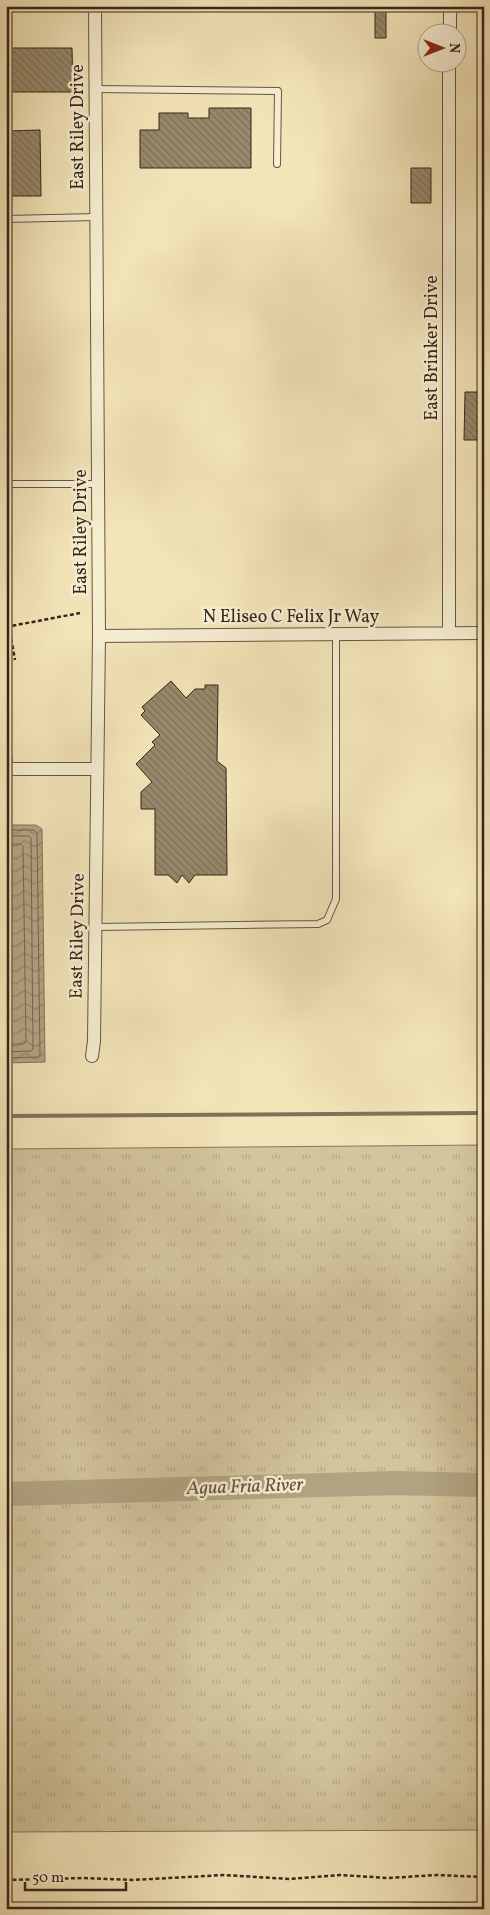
<svg xmlns="http://www.w3.org/2000/svg" width="490" height="1915" viewBox="0 0 490 1915" font-family="Vollkorn,serif">
	<defs>
		<pattern id="grass-tufts" width="24" height="20" patternUnits="userSpaceOnUse" patternTransform="scale(1.25)"><rect width="24" height="20" fill="#d3c59e"/><path d="M3 7l-1-3M5 7V3M7 7l1-3M15 17l-1-3M17 17v-4M19 17l1-3" fill="none" stroke="#b6a988"/></pattern>
		<pattern id="water-waves" width="16" height="10" patternUnits="userSpaceOnUse" patternTransform="scale(1.25)"><rect width="16" height="10" fill="#b2a483"/><path d="M0 5q4-4 8 0t8 0" fill="none" stroke="#92856a"/></pattern>
		<pattern id="building-back-hatch" width="6" height="6" patternUnits="userSpaceOnUse" patternTransform="scale(1.25)"><rect width="6" height="6" fill="#97896c"/><path d="M-1 5l2 2M0 0l6 6M5-1l2 2" fill="none" stroke="#7c7058"/></pattern>
	</defs>
	<rect width="100%" height="100%" fill="#f3e5b9"/>
	<filter id="stains"><feTurbulence type="fractalNoise" baseFrequency=".004" numOctaves="4"/><feColorMatrix values="0 0 0 0 .2 0 0 0 0 .09 0 0 0 0 .02 0 0 0 .5 -.17"/></filter>
	<radialGradient id="worn" r=".72"><stop offset=".6" stop-color="#630" stop-opacity="0"/><stop offset="1" stop-color="#630" stop-opacity=".3"/></radialGradient>
	<!-- grass -->
	<path fill="url(#grass-tufts)" stroke="#84765c" d="M484,1145V1830L6,1832V1149Z"/>
	<!-- water -->
	<path fill="url(#water-waves)" stroke="#807259" d="M6,825H36L42,829L45,1062L6,1063Z"/>
	<g fill="none" stroke-linecap="round" stroke-linejoin="round">
		<!-- shore -->
		<path stroke="#73654e" stroke-width="1" d="M6,830H34L37,833L40,1055L38,1057L6,1058
			M6,836H29L31,838L33,1049L31,1051L6,1052
			M6,844H21L23,846L26,1041L24,1044H6"/>
		<!-- stream -->
		<path stroke="#807259" stroke-width="4" d="M6,1116L484,1113"/>
		<!-- river -->
		<path stroke="#b2a483" stroke-width="24" d="M6,1494L393,1483L484,1485"/>
	</g>
	<!-- building -->
	<path fill="url(#building-back-hatch)" stroke="#342619" d="M375,11H386V38H375Z
		M6,48H72L73,92H6Z
		M209,108H251V168H140V130H159V113H188V118H209Z
		M40,130L41,196H6V131Z
		M411,168H431V203H411Z
		M465,392H484V440H464Z
		M171,681L186,698L195,689H205V685H218L217,761L226,768L227,875H195L189,883L182,875L177,883L168,875H155V809H141V792L152,782L136,764L155,745L152,742L160,735L141,715L145,711L142,707Z"/>
	<g fill="none" stroke-linecap="round" stroke-linejoin="round">
		<!-- lane casing -->
		<g stroke="#645641" stroke-width="8">
			<path id="lane" d="M95,89L278,91L277,164
				M6,219L96,217
				M6,484H98
				M6,738L10,770
				M95,927L318,924L327,920L336,899V634"/>
		</g>
		<!-- street casing -->
		<g stroke="#645641" stroke-width="14">
			<path id="street" d="M450,32V6
				M449,633V62
				M99,636L484,633
				M6,769H97
				M92,1056L94,1041L99,636L95,6
				M413,1909H481"/>
		</g>
		<!-- path -->
		<path stroke="#342619" stroke-width="2.5" stroke-dasharray="4 2.5" stroke-linecap="butt" d="M9,626L15,660
			M6,627L80,613
			M6,1880L83,1878L133,1880L224,1875L289,1879L340,1875L388,1878L437,1875L484,1877"/>
		<!-- lane -->
		<use href="#lane" stroke="#f7eed2" stroke-width="6"/>
		<!-- street -->
		<use href="#street" stroke="#f7eed2" stroke-width="12"/>
	</g>
	<g text-anchor="middle" dominant-baseline="central" stroke-width="5" stroke-linejoin="round" paint-order="stroke">
		<!-- street labels -->
		<g font-size="18" fill="#342619" stroke="#f7eed2">
			<text transform="translate(78 127) rotate(-90)">East Riley Drive</text>
			<text transform="translate(432 348) rotate(-90)">East Brinker Drive</text>
			<text transform="translate(81 532) rotate(-90)">East Riley Drive</text>
			<text x="291" y="617">N Eliseo C Felix Jr Way</text>
			<text transform="translate(78 936) rotate(-89)">East Riley Drive</text>
		</g>
		<!-- water labels -->
		<g font-size="19" font-style="italic" fill="#60523e" stroke="#f7eed2">
			<text transform="translate(245 1487) rotate(-2)">Agua Fria River</text>
		</g>
	</g>
	<!-- margin -->
	<rect width="490" height="1915" fill="none" stroke="#f3e5b9" stroke-width="25"/>
	<rect x="8" y="8" width="475" height="1900" fill="none" stroke="#342619" stroke-width="2.5"/>
	<rect x="12" y="12" width="465" height="1890" fill="none" stroke="#342619"/>
	<!-- north arrow -->
	<g transform="translate(442 48) rotate(90)"><circle r="24" fill="#f7eed2" stroke="#a99e88"/>
	<path d="M0-4L9 19L0 12L-9 19Z" fill="#8f2418"/>
	<text y="-8" font-size="14" font-weight="bold" text-anchor="middle" fill="#342619">N</text>
	</g>
	<!-- scale -->
	<path d="M25 1882v8h101v-8" fill="none" stroke="#342619" stroke-width="2.5"/>
	<text x="32" y="1882" font-size="15" fill="#342619" stroke="#f7eed2" stroke-width="4" paint-order="stroke">50 m</text>
	<rect width="100%" height="100%" filter="url(#stains)"/>
	<rect width="100%" height="100%" fill="url(#worn)"/>
</svg>
